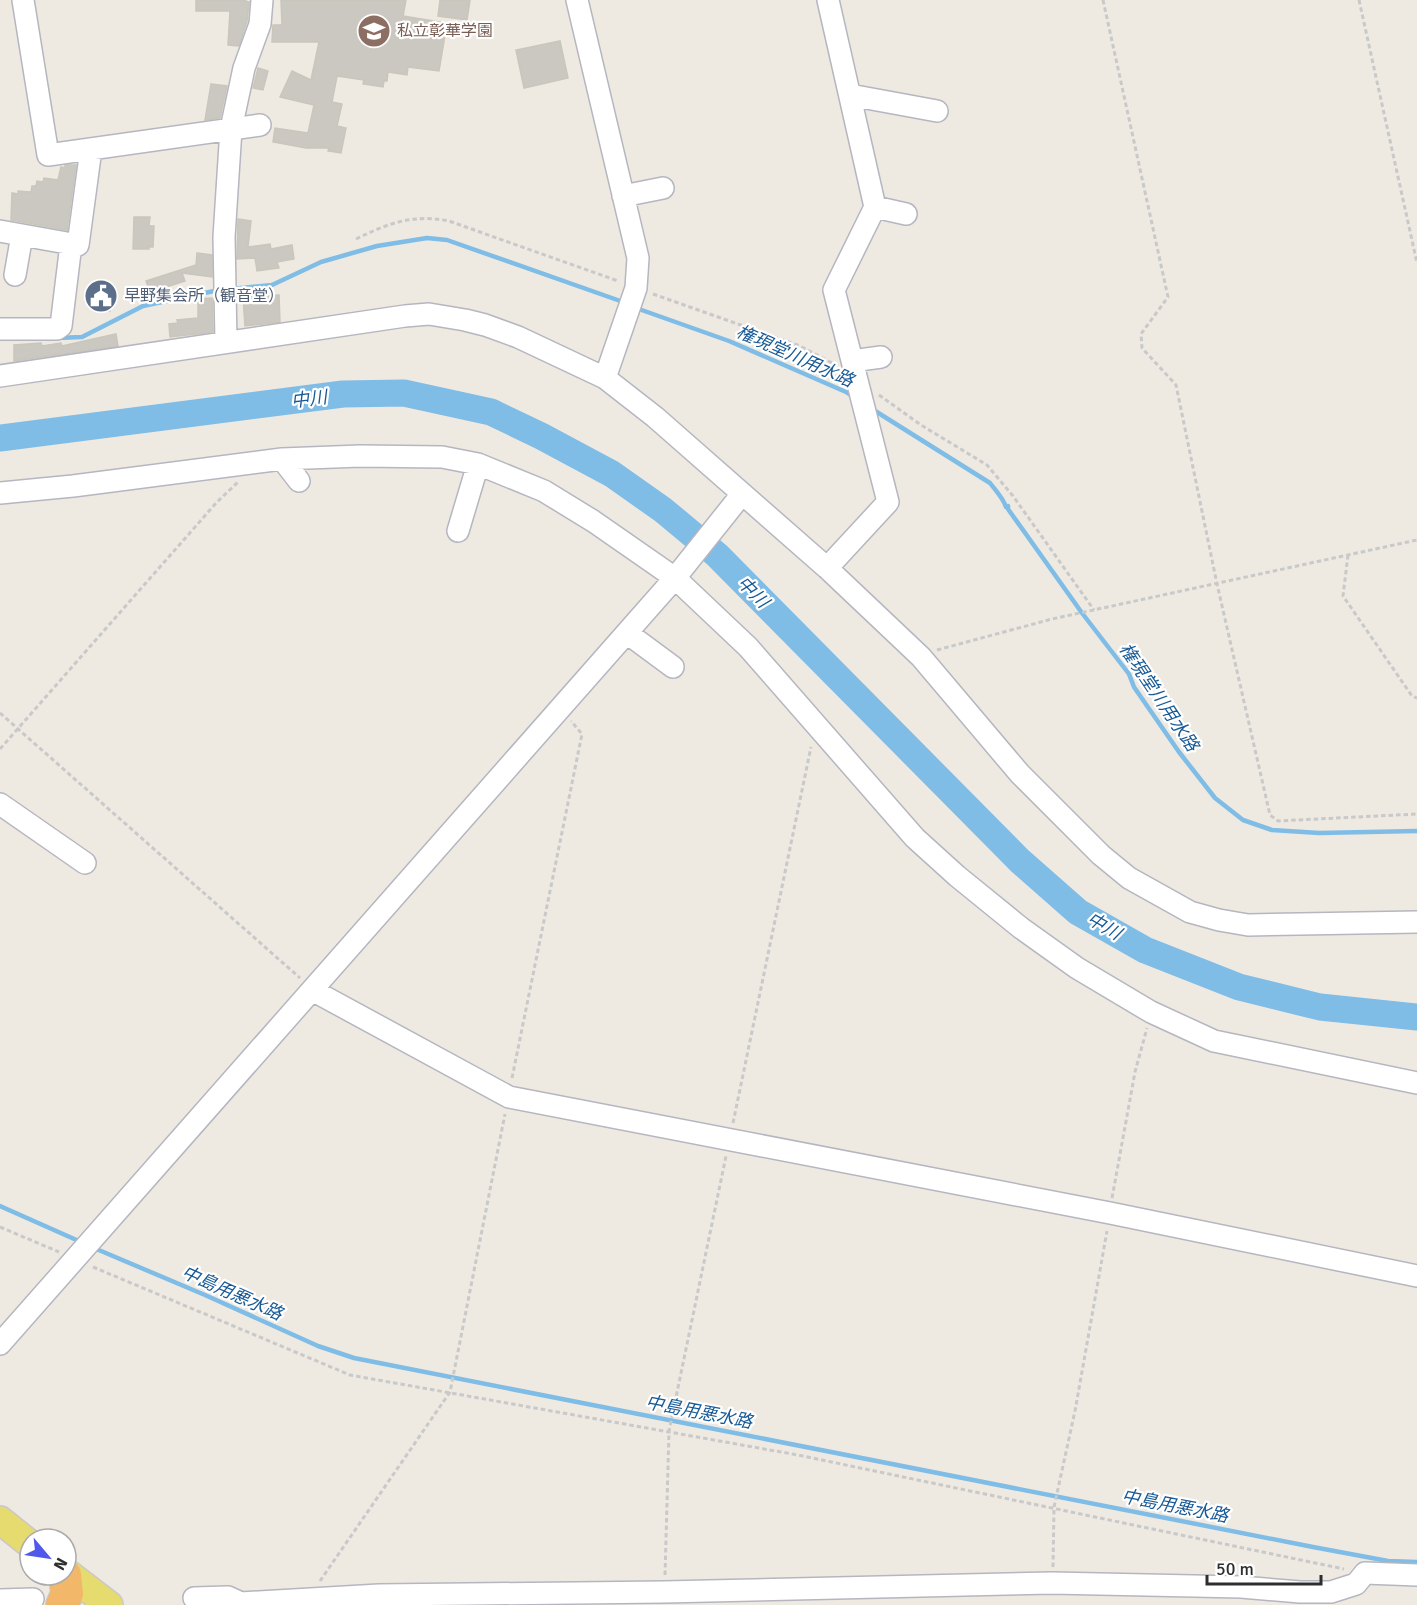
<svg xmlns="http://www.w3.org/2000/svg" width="1417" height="1605" viewBox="0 0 1417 1605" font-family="Signika,'Noto Sans JP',sans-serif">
	<rect width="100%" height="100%" fill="#eeeae2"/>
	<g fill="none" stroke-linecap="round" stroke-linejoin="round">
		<!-- stream -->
		<path stroke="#7fbce6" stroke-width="4.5" d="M231,289L272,285L321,262L377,246L427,238L447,240L626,303
			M636,308L729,341L846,392L855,398
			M57,338L82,337L143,306L219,290
			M872,409L990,483C996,491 1003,498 1006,507L1008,506V509L1082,613L1129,674L1134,687L1179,752L1215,798L1243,820L1272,830L1319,833L1417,831
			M0,1206L81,1242
			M94,1248L205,1295L318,1346L354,1358L1313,1547L1388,1561L1417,1562"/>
		<!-- river -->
		<path stroke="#7fbce6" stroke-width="27" d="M0,438L343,394L404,393L491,412L541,436L612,474L663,510L717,555L1020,861L1078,912L1145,950L1239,987L1320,1007L1417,1017"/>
	</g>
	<!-- building -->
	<path fill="#cac8c0" stroke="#c9c6bb" stroke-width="1.5" d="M196,0H243L249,2L247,21L239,46L228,45L230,11H196Z
		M281,0H406L403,16L447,23L439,71L408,67L407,75L388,72L387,81H384L383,87L363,84L364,80L337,76L332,102L342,104L337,126L346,128L341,153L328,151L329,148H306L273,142L275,128L308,133L314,105L280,97L292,71L311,80L319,42H272L273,25H282Z
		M440,0H470L467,20L438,16Z
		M560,41L568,78L524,88L516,50Z
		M258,68L268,71L263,90L253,88Z
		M211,84L227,86L220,118L205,120Z
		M65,165H76L67,230L11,220L12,193L18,194V191L31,192L32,186H36L37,181L43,182L44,178L58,180L61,167L65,168Z
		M134,217H150L149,226H154L153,247H149V249H133Z
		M238,219L251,221L248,247L270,244L271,249L292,245L294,259L277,262L279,268L257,271L255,258L237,259Z
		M197,253L212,255V277L182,273L185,281L150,292L146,281L196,265Z
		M95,286H107L110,311H95Z
		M279,295L280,322L245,326L243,297Z
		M212,298L213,332L170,337L169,324L178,323L177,320L198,318V299Z
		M116,334L118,346L14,361V345L41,343L42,346L61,343L62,346Z"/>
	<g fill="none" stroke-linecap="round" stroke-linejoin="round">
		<!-- minor casing -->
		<g stroke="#b5b6c0" stroke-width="24">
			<path id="minor" d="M23,0L48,155L260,125
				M577,0L638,258L636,288L605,378
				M850,95L937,111
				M623,196L663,188
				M875,207L906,214
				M0,231L78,245L91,149
				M15,275L22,235
				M0,329H57L61,326L71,244
				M226,342L224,237L231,129L244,68L260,24L262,0
				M852,361L881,357
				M0,376L405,316L429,314L465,320L485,325L518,337L605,378L655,417L827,568L921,657L1020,774L1101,855L1129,878L1190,912L1219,920L1248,925L1417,922
				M282,459L299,481
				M0,493L73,486L282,459L360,456L442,457L478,464L544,491L593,521L675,578L748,647L915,838L957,876L1021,928L1077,968L1151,1012L1214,1041L1417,1083
				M458,531L478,464
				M827,568L888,502L834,290L875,207L828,0
				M627,633L673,667
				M0,804L85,863
				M312,990L509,1097L1110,1213L1417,1276
				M0,1344L675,578L742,494
				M194,1598L228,1597L241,1603L379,1595L664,1592L1052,1583L1241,1587L1300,1592H1331L1356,1584L1365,1573L1417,1575
				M0,1600L33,1599"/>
		</g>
		<!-- major casing -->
		<g stroke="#c9c9c9" stroke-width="30">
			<path id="major" d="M0,1520L30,1544
				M66,1572L109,1605"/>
		</g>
		<!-- highway casing -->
		<g stroke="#c9c9c9" stroke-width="34">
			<path id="highway" d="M62,1605L67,1594L65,1575"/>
		</g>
		<!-- path -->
		<path stroke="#c9c9c9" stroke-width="3" stroke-dasharray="4.5 3" stroke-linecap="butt" d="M1103,0L1168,297L1141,334L1142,348L1176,385L1217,584L1270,815L1278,821L1417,814
			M1359,0L1417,263
			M356,239C389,223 412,214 449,221L618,281
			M653,294L800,346L834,364
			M879,395L921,425L987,465L1013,496L1094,610
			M1348,555L1343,596L1412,696L1417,698
			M937,650L1052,619L1417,540
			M0,713L300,978
			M0,749L217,502L238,482
			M512,1078L582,734L571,721
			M733,1123L811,747
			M1112,1198L1135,1072L1147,1028
			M0,1227L59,1252
			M93,1267L350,1375L798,1455L1344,1569
			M1053,1567L1054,1507L1075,1411L1107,1231
			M665,1575L669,1431L726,1156
			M320,1581L450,1392L505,1114"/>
		<!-- minor -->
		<use href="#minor" stroke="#fff" stroke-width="21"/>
		<!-- major -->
		<use href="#major" stroke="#e6db6e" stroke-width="27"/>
		<!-- highway -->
		<use href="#highway" stroke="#f2b769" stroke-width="32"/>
	</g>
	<!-- icons -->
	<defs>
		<g id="school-disc" transform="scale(1.725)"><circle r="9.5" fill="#8d6e63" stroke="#fff"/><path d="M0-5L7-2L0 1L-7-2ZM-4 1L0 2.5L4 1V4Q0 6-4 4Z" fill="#fff"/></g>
		<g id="civic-disc" transform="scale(1.725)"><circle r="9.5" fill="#5c6f8a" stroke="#fff"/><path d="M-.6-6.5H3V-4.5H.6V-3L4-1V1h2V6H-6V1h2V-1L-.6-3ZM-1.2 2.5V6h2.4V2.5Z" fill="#fff"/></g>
	</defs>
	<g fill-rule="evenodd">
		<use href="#school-disc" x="374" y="31"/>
		<use href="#civic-disc" x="101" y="296"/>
	</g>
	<g text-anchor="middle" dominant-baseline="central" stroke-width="4.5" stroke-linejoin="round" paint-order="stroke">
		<!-- education labels -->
		<g font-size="16" fill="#785e54" stroke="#fff" text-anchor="start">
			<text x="397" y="31">私立彰華学園</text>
		</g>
		<!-- service labels -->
		<g font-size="16" fill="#4e5e75" stroke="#fff" text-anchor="start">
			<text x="124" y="296">早野集会所（観音堂）</text>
		</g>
		<!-- water labels -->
		<g font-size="18" font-style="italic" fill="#195a96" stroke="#fff">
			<text transform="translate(795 356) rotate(24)">権現堂川用水路</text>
			<text transform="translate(309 399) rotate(-7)">中川</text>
			<text transform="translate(753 592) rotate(45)">中川</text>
			<text transform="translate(1159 697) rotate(56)">権現堂川用水路</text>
			<text transform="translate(1104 926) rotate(30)">中川</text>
			<text transform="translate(232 1293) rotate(24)">中島用悪水路</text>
			<text transform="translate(699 1412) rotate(11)">中島用悪水路</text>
			<text transform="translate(1175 1506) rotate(11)">中島用悪水路</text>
		</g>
	</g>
	<!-- north arrow -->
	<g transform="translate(48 1557) rotate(119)"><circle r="28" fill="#ffffff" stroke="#ababab" stroke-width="1.5"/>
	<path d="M0-4.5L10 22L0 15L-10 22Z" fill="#5158ec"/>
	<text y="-9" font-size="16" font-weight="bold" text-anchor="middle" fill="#2e2e2e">N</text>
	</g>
	<!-- scale -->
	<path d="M1207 1575v9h114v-9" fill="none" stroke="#2e2e2e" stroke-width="3"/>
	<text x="1216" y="1575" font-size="18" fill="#2e2e2e" stroke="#ffffff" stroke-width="4.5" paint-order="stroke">50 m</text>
</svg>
